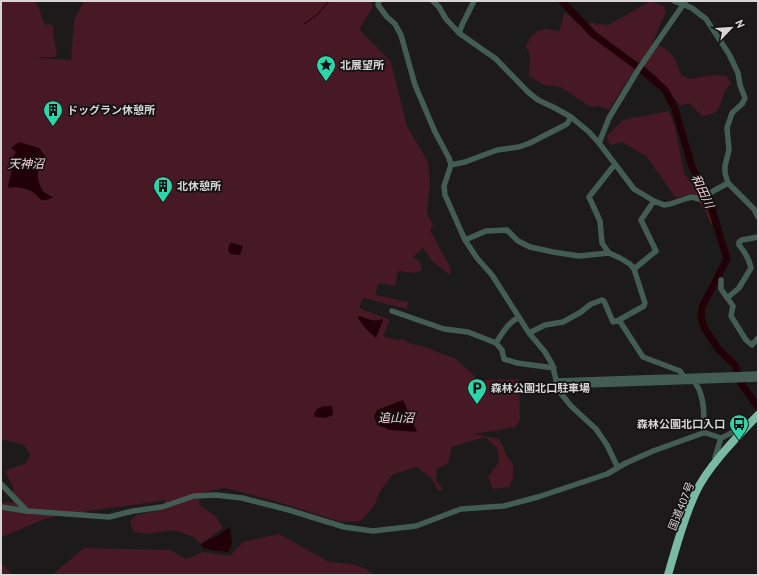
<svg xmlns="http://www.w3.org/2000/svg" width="759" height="576" viewBox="0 0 759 576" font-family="'PT Sans','Noto Sans JP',sans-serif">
	<rect width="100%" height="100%" fill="#1d1a1b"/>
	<!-- green -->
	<path fill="#461924" d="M1,1H35L40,11L43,22L46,25L50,24L54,27C52,34 55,45 57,52L55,57H40L37,58L71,60L74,20L84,1H371L373,7L360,28V30L391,62L407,126L428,162L430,181L427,213L433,225L430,230L451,269L450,275L432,261L423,248L413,257L420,262L422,270L414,273L398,271L395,286L379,283L375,295L408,302L407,309L363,298L359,308L390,320L383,336L396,340L403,339L409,343L425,347L456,359L479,380L519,379L520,420L516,427L474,434L499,439L503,446L506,455L513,464V477L510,487L493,489L488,477L499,462L497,448L485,437L452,447L448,463L437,469L436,480L443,489L439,491L430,477L417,467L393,474L381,490L374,506L361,521L342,522L271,500L225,488L200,493L199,505L217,517L223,528L201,544L194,537L173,530L148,534L134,532L130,521L136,515L162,510L165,500C128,506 90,510 53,517C34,521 19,532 1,537V503L13,502V487L5,471L26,463L30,454L24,445L5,440L1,442Z
		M651,1L663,6L666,12L652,43C673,50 674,56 682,76L691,79L713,75L727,76L731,83C728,87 724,92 723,96C718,112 719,113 702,116L689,103L681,106L655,75L639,62L609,110L599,106L591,107L560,87L544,85L529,76L530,55L526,46C529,38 537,28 547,29C551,29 556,31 559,32L565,12L578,24L592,23L608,25Z
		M669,111L675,127L684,173L705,203L713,221L711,225L706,213L693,193L676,198L646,156L622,142L610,145L607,136L623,120Z
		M279,534L329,562L352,564L364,568L375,575H52L84,548L170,550L186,559L203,552L230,556L243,542Z
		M1,563L13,575H1Z"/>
	<!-- water -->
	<path fill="#220007" d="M19,142L39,148L45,156C37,166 35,178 42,189C44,193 49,195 53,197C39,205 41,197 31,191C24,188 15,186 9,188L8,185L12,169V158L16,152L11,148Z
		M230,243C234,243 239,245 243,246L240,255L230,254L228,250Z
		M359,316C366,318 375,323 381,319L383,320L376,338L366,329L358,318Z
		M403,400L417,432L390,430L377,425L374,416L377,410Z
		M324,406H332L333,415L325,418L315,417L314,414L317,409Z
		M230,527L232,544L228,552L212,550L203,548L201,544L218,535Z"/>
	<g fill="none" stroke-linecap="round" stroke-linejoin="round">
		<!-- stream -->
		<path stroke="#220007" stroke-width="1" d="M304,24L317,15L329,1"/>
		<!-- river -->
		<path stroke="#220007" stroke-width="7" d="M562,1L593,34L642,70L665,90L675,109L692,167L710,203L727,259L702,307L701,318L705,329L719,350L735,365L741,383L758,407"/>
		<!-- minor -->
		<path stroke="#445d54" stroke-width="5.5" d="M379,1L378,5L387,17L395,24L401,35L415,85L435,132L449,158L451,165L444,186L445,195L465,240L477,258L492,275L529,333L545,352L552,364L559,391L571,406L596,429L607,445L618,468
			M433,1L439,7L446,19L459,33L496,59L528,92L538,100L555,108L571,117L589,132L599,143L634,189L654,201L664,205L670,204L688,198L692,197L699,199L728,183
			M674,1L692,8L706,19L729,54L738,73L740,85L745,98L742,104L732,113L727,128L729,150L725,166V173L728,183L754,209L758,217
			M459,33L462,25L474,1
			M599,143L609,118L638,70L685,2
			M451,165L465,162L497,150L519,147L530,143L567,124L571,117
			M465,240L486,231L507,230L518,241L530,247L553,252L579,256L609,253L620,258L630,264L634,269L645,303L644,306L619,320L643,357L680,371L683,376
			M609,253L602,243L600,221L589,197L615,164
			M634,269L656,251L641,220L654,201
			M721,280V289L733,306L731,316L746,340L752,345L758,338
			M727,298L739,288L751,268C749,258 745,252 739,245V242L742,240L758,237
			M392,311L444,329L468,332L496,343L502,350L504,359L517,363L554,368
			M529,333L545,325L563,322L581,312L591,304L602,300L604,301L613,322L619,320
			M496,343C503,332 508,323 519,317
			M693,378C694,383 699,387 700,392C705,406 704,419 703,433
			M556,381L758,374
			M557,386L758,379
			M716,462L715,457L721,438C730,435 737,427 747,427
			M1,484L27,511
			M1,507L27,511L109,517L133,511L162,507L194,496L216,495L242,498L289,510L344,527L373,531L416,526L461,509L504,506L538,497L607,474L626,463L653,451L703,433H706L721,438"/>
		<!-- highway -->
		<path stroke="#7abaa4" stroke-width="8" d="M668,575C676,548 683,520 695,494C707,467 738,436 758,415"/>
	</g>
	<!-- icons -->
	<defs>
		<g id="sight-pin" transform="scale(1)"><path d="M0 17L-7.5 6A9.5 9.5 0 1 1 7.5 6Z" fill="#2ed4aa" stroke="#141112"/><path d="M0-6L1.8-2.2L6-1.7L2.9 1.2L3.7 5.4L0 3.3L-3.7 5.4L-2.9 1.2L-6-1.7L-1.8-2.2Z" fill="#111"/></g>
		<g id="building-pin" transform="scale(1)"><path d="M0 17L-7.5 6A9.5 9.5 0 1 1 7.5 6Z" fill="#2ed4aa" stroke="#141112"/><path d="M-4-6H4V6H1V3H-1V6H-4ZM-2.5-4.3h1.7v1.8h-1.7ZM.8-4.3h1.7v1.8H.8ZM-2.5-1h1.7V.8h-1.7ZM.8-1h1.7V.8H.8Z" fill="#111"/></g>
		<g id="parking-pin" transform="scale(1)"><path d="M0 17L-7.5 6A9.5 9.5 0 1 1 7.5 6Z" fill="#2ed4aa" stroke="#141112"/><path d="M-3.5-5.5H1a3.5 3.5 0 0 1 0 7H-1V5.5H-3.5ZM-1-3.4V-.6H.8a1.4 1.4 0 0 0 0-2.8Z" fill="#111"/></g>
		<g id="bus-pin" transform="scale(1)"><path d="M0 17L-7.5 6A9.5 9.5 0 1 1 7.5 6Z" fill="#2ed4aa" stroke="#141112"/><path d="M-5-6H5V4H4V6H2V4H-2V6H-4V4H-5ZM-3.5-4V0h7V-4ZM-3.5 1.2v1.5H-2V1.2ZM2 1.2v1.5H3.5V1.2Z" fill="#111"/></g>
	</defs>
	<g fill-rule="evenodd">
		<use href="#sight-pin" x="326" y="65"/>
		<use href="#building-pin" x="53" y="110"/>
		<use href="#building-pin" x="163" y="186"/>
		<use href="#parking-pin" x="477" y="388"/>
		<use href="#bus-pin" x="739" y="424"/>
	</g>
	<g text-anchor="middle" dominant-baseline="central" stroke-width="3.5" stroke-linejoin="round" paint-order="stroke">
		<!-- poi labels -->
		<g font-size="11" font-weight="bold" fill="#d7d5d6" stroke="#141112" text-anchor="start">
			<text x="340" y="65">北展望所</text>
			<text x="67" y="110">ドッグラン休憩所</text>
			<text x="177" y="186">北休憩所</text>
			<text x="491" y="388">森林公園北口駐車場</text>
			<text x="725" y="424" text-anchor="end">森林公園北口入口</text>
		</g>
		<!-- street labels -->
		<g font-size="11" fill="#d7d5d6" stroke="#141112">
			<text transform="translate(681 506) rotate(-68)">国道407号</text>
		</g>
		<!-- water labels -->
		<g font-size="12" font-style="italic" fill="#f7d3d8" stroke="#141112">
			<text x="26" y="163">天神沼</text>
			<text transform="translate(703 191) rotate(65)">和田川</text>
			<text x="396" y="417">追山沼</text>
		</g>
	</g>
	<!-- border -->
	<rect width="759" height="576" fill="none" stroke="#d7d5d6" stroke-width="4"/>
	<!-- north arrow -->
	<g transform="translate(731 28) rotate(65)" stroke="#141112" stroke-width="3" paint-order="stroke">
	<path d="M0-3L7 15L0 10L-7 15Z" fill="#d7d5d6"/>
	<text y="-6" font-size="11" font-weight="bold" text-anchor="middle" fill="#d7d5d6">N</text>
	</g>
</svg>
